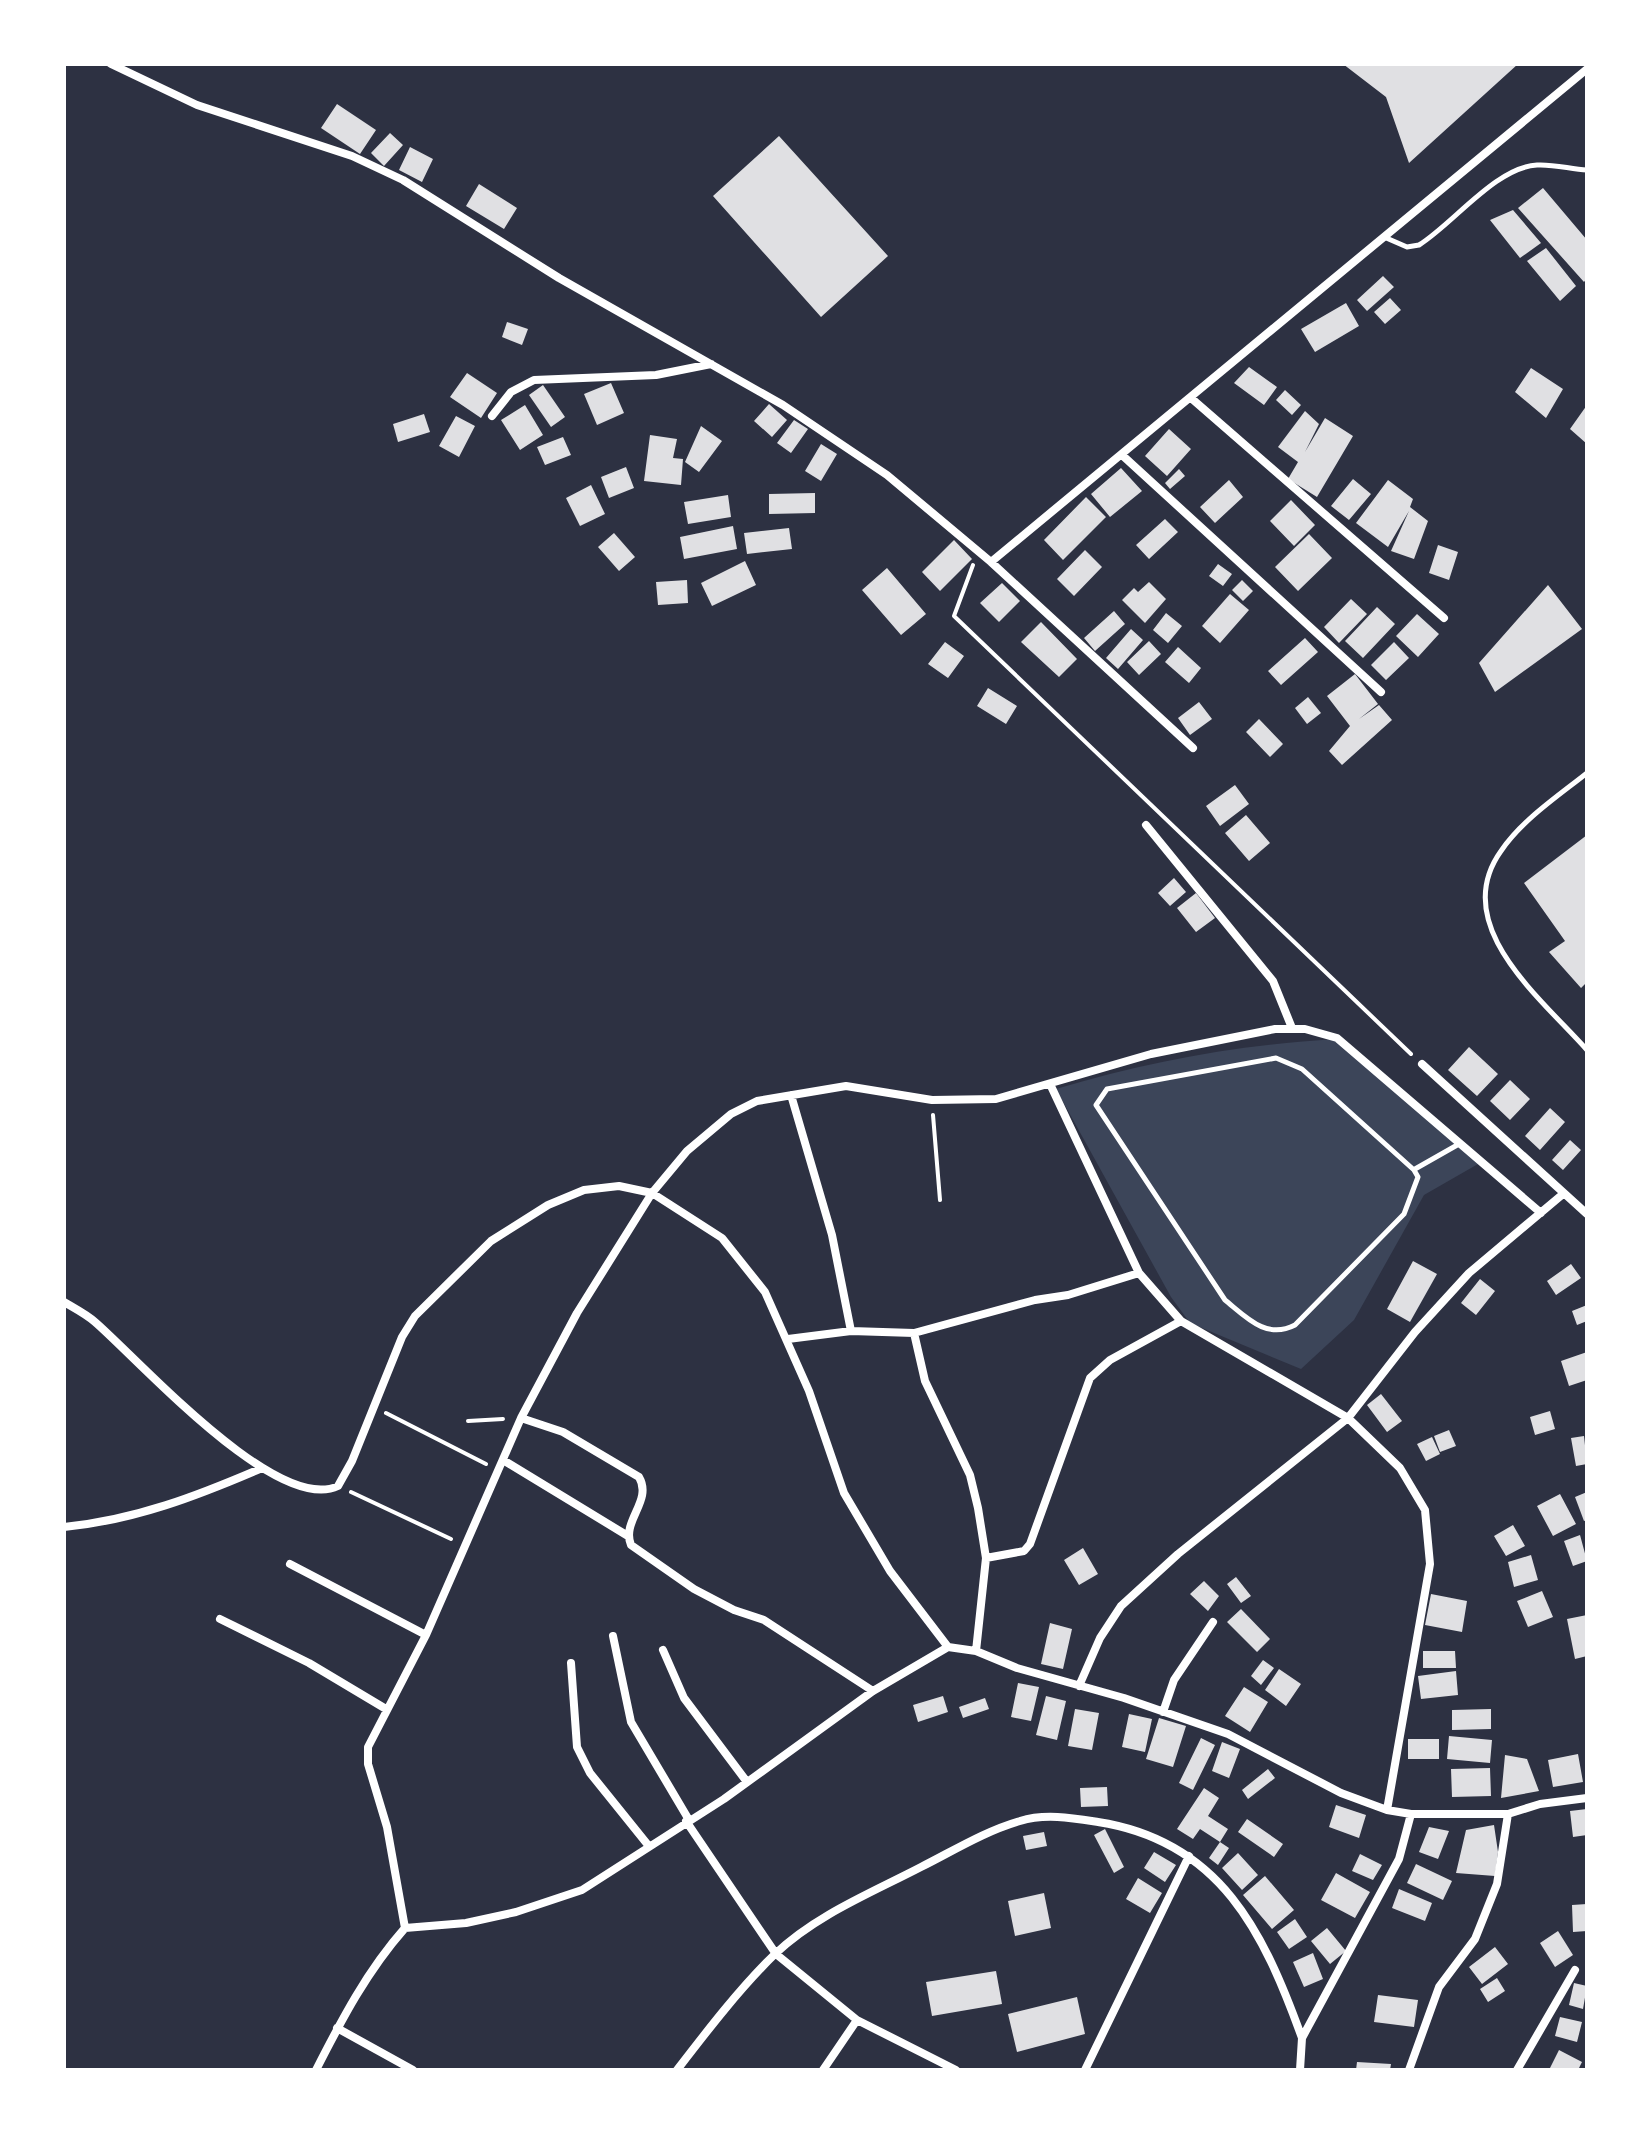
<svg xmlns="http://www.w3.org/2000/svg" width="1651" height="2134" viewBox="0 0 1651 2134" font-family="Raleway,sans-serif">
	<rect width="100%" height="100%" fill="#2d3142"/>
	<!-- green -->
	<path fill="#3c4559" d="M1336,1039L1478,1164L1424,1195L1354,1320L1301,1369L1190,1323L1171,1297L1056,1089C1149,1061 1238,1045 1336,1039Z"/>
	<!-- building -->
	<path fill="#e0e0e3" d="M1343,64H1518L1409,163L1386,97Z
		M337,104L376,130L360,154L321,128Z
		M390,133L403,145L384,166L371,153Z
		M779,136L888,256L821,317L713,196Z
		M410,147L433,159L422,182L399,170Z
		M479,184L517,208L504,229L466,206Z
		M1543,188L1587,240V278L1584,282L1518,208Z
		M1513,210L1541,243L1520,258L1490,220Z
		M1546,248L1576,286L1560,301L1527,261Z
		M1383,276L1394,287L1367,311L1357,300Z
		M1390,298L1401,310L1385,324L1374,312Z
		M1346,303L1359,326L1315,352L1301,329Z
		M507,322L528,329L522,345L502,337Z
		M1249,367L1277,387L1264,405L1234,383Z
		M1531,368L1563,389L1546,418L1515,392Z
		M467,373L497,393L481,418L450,397Z
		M611,383L624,413L597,425L584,394Z
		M543,385L565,417L551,427L529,395Z
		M1285,390L1301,405L1292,415L1276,400Z
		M769,404L787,420L772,437L754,421Z
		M525,405L543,435L520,450L501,420Z
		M1587,405V444L1570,429Z
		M1305,411L1319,424L1305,452L1325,418L1353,436L1317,497L1288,479L1298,462L1278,447Z
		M424,414L430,432L398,442L393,424Z
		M456,416L475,426L459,457L439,446Z
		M794,420L808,429L791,453L777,443Z
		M701,426L722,441L699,472L685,462Z
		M1169,429L1191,449L1167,476L1145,456Z
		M650,435L677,439L673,458L683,459L681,485L644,481Z
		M563,437L571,455L545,465L537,447Z
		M821,444L837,454L821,481L805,471Z
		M626,467L634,488L609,498L601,477Z
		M1121,468L1142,491L1110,517L1091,494Z
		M1179,469L1185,476L1170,489L1165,483Z
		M1353,479L1371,494L1349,520L1331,506Z
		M1229,480L1243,497L1215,523L1200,507Z
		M1388,480L1413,499L1410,507L1428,521L1414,559L1391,551L1409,511L1388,547L1356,523Z
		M591,485L605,514L580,526L566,498Z
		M815,493V513L769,514V494Z
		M728,495L731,517L688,524L684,502Z
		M1086,497L1106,517L1063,560L1044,540Z
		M1291,500L1315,525L1294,546L1270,521Z
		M1165,519L1178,532L1149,559L1136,545Z
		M733,526L737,549L684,559L680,537Z
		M789,528L792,549L747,554L744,533Z
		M614,533L635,557L619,571L598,547Z
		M1309,534L1332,558L1298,591L1275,567Z
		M954,540L972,559L940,591L922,572Z
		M1438,545L1458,552L1449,580L1429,573Z
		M1085,550L1102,567L1074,596L1057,579Z
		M745,561L756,585L712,606L701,583Z
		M1218,564L1232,574L1223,586L1209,576Z
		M887,568L926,614L901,635L862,590Z
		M687,580L688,603L658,605L656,582Z
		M1242,580L1253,591L1243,601L1232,590Z
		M1149,582L1166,599L1145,623L1122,600L1134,588L1138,592Z
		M1002,583L1020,601L999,622L980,603Z
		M1548,585L1582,629L1495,692L1479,663Z
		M1230,594L1249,610L1220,643L1202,626Z
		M1351,599L1367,614L1339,643L1324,627Z
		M1377,607L1395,624L1363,658L1345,641Z
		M1114,611L1125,624L1095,651L1084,638Z
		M1166,613L1182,626L1168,643L1153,630Z
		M1417,614L1439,634L1418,657L1396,636Z
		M1041,622L1077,659L1059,677L1021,642Z
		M1131,629L1143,640L1118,669L1106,658Z
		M1305,638L1318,652L1281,685L1268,671Z
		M1149,641L1161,654L1139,675L1127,662Z
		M945,642L964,656L948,678L928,664Z
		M1394,642L1409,658L1386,680L1371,665Z
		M1178,647L1201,668L1189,683L1165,662Z
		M1355,674L1378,704L1359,719L1379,705L1392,720L1342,765L1329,751L1350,726L1327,696Z
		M988,688L1017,706L1006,724L977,706Z
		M1308,697L1321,713L1307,724L1295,708Z
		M1199,702L1212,719L1190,735L1178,718Z
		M1259,719L1283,744L1270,757L1246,732Z
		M1235,785L1249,804L1220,826L1206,806Z
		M1246,815L1270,843L1249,861L1225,833Z
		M1587,835V982L1581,988L1549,952L1565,941L1524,883Z
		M1174,878L1186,892L1170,906L1158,893Z
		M1196,893L1215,918L1196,932L1177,908Z
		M1469,1047L1498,1074L1477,1096L1448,1070Z
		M1510,1080L1530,1099L1510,1120L1490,1101Z
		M1550,1108L1565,1122L1540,1150L1525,1136Z
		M1570,1140L1581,1150L1563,1170L1552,1160Z
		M1413,1261L1437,1274L1410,1322L1387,1309Z
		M1571,1264L1581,1278L1556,1295L1547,1281Z
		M1480,1279L1495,1291L1476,1315L1461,1303Z
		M1587,1305V1321L1577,1325L1572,1311Z
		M1587,1352V1380L1569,1386L1561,1361Z
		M1381,1394L1402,1421L1387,1432L1367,1405Z
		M1550,1411L1555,1429L1535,1435L1530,1417Z
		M1449,1430L1456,1446L1440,1452L1434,1436Z
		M1584,1436L1587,1464L1576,1466L1571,1438Z
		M1432,1437L1440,1454L1426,1461L1417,1444Z
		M1587,1492V1520L1584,1521L1575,1497Z
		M1560,1494L1576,1524L1553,1536L1537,1506Z
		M1513,1525L1525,1546L1506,1556L1494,1536Z
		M1580,1535L1587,1561L1573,1566L1564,1541Z
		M1083,1548L1098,1574L1079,1585L1064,1560Z
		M1531,1555L1538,1580L1514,1587L1508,1562Z
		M1236,1577L1251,1596L1241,1603L1227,1584Z
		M1204,1581L1219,1596L1208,1611L1190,1594Z
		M1542,1591L1553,1617L1528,1627L1517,1601Z
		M1431,1594L1467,1601L1462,1632L1425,1625Z
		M1241,1609L1270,1639L1257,1652L1227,1622Z
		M1587,1615V1656L1575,1659L1567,1619Z
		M1050,1623L1072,1629L1063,1669L1041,1664Z
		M1423,1651H1455L1456,1668H1423Z
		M1263,1660L1274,1668L1261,1685L1251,1676Z
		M1279,1669L1301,1684L1286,1706L1265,1690Z
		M1456,1671L1458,1695L1421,1699L1418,1676Z
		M1018,1683L1039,1687L1031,1721L1011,1717Z
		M1244,1687L1268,1702L1250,1732L1225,1716Z
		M943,1696L948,1712L918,1722L913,1705Z
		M1046,1696L1066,1701L1057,1740L1036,1735Z
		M985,1698L989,1709L963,1718L959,1707Z
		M1075,1709L1099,1713L1092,1750L1068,1746Z
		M1491,1709V1729L1452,1730V1710Z
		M1129,1714L1152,1719L1145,1752L1122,1747Z
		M1159,1718L1186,1726L1173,1767L1146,1759Z
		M1449,1736L1492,1740L1490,1763L1447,1759Z
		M1201,1738L1215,1745L1193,1790L1179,1783Z
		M1408,1739H1439V1759H1408Z
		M1222,1742L1240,1749L1229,1778L1212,1771Z
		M1578,1754L1583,1782L1553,1787L1548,1760Z
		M1505,1755L1527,1759L1539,1791L1501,1798Z
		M1490,1768L1491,1796L1452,1797L1451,1769Z
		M1268,1769L1275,1778L1248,1799L1242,1790Z
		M1107,1787L1108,1806L1081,1807L1080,1788Z
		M1204,1788L1219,1798L1208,1816L1228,1829L1220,1842L1200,1829L1193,1839L1177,1829Z
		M1336,1805L1366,1815L1359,1838L1329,1827Z
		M1587,1809V1835L1573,1837L1570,1811Z
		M1247,1819L1283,1844L1274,1857L1238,1832Z
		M1494,1825L1498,1852L1495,1876L1456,1873L1466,1830Z
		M1429,1827L1449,1831L1438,1859L1419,1852Z
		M1105,1829L1124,1867L1114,1873L1094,1835Z
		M1044,1832L1047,1846L1026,1850L1023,1836Z
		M1220,1842L1229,1848L1218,1865L1209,1858Z
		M1154,1852L1176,1865L1165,1882L1144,1868Z
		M1238,1853L1258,1875L1242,1890L1222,1868Z
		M1360,1854L1382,1865L1373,1880L1352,1871Z
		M1416,1864L1452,1881L1443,1900L1407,1883Z
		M1336,1873L1370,1892L1355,1918L1321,1900Z
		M1265,1876L1294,1910L1272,1929L1243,1895Z
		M1138,1878L1162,1893L1150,1913L1126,1899Z
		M1399,1889L1432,1903L1425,1921L1392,1908Z
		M1044,1893L1051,1928L1015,1936L1008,1901Z
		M1587,1904V1931L1573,1932L1572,1905Z
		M1295,1919L1307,1937L1289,1949L1277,1932Z
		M1327,1928L1346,1951L1330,1964L1311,1941Z
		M1558,1931L1573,1955L1555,1967L1540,1943Z
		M1495,1947L1508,1964L1482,1984L1469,1967Z
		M1313,1953L1323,1979L1304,1987L1293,1962Z
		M996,1971L1002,2004L932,2016L926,1982Z
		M1497,1978L1505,1991L1488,2002L1480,1989Z
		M1574,1983L1587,1986L1583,2009L1569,2005Z
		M1378,1995L1418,2000L1414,2027L1374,2022Z
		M1077,1997L1085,2034L1017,2052L1008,2014Z
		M1560,2017L1582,2022L1577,2042L1555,2036Z
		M1559,2050L1582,2062L1578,2070H1549Z
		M1357,2062L1391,2064L1390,2070H1356Z"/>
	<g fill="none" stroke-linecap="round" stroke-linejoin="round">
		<!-- path -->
		<path stroke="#fff" stroke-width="4" d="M973,565L954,616L1411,1054
			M933,1115L940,1200
			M386,1413L486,1464
			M468,1421L503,1419
			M351,1492L451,1539"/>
		<!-- service -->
		<path stroke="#fff" stroke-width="5" d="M1384,237L1407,247L1419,245C1453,224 1496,167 1537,165C1554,164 1570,169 1587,170
			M1587,773C1558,796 1522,820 1501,851C1448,925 1541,998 1587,1050
			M1276,1058L1302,1069L1414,1170L1418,1177L1404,1214L1295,1325C1266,1340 1246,1317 1225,1300L1096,1105L1107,1089Z
			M1415,1169L1459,1144"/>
		<!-- minor -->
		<path stroke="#fff" stroke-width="8" d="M111,64L197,105L352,156L403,180L559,278L783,405L887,475L991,562L1193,748
			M1191,398L1444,618
			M492,416L511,392L534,380L656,375L711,364
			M1122,455L1381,692
			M991,562L1587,69
			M1146,825L1273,981L1292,1028
			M1422,1064L1587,1214
			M1050,1084L1139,1273L1181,1321L1348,1418L1400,1468L1425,1510L1430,1564L1387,1810
			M791,1095L832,1235L851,1331
			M64,1302C74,1308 86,1314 95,1322C139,1360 277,1515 338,1486L352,1461L402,1337L415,1316L491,1241L548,1205L584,1190L619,1186L652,1193L722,1238L765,1292L809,1391L844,1493L890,1571L948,1647
			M914,1333L925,1381L970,1475L978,1508L986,1558L976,1651
			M788,1339L851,1331L914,1333L1035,1300L1068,1295L1139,1273
			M521,1418L563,1432L639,1477C653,1501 621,1521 631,1545L694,1589L734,1610L764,1620L873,1691
			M503,1460L628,1536
			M64,1527C135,1520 197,1496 262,1468
			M986,1558L1024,1551L1030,1544L1090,1378L1110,1360L1181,1321
			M290,1564L426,1635
			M220,1619L309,1663L386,1709
			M613,1636L631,1722L689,1820
			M663,1650L684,1698L747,1782
			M571,1663L577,1747L590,1773L648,1845
			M1079,1686L1100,1638L1121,1606L1178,1554L1348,1418L1415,1332L1469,1273L1563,1194
			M1163,1712L1174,1680L1213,1622
			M686,1821L776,1954L857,2020L956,2070
			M405,1928L387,1827L368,1764V1747L426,1635L521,1418L577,1313L652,1193L687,1151L731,1114L757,1101L846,1086L932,1100L996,1099L1151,1054L1275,1029H1305L1337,1038L1541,1213
			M337,2028L413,2070
			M316,2070C342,2019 367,1971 405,1928L466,1923L516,1912L582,1890L724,1799L873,1691L948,1647L976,1651L1017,1668L1124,1698L1228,1734L1341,1793L1387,1810L1411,1814H1508L1540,1804L1587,1798
			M677,2070C707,2031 740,1988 775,1954C816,1915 871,1893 921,1867C953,1851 985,1831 1020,1821C1045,1813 1073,1818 1098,1822C1221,1841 1264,1933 1302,2038
			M823,2070L857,2020
			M1085,2070L1189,1856
			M1300,2070L1302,2038L1399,1859L1411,1814
			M1409,2070L1439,1987L1475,1939L1497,1884L1508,1814
			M1517,2070L1575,1970"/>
	</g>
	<!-- border -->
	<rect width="1651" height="2134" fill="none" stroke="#ffffff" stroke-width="132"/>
</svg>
